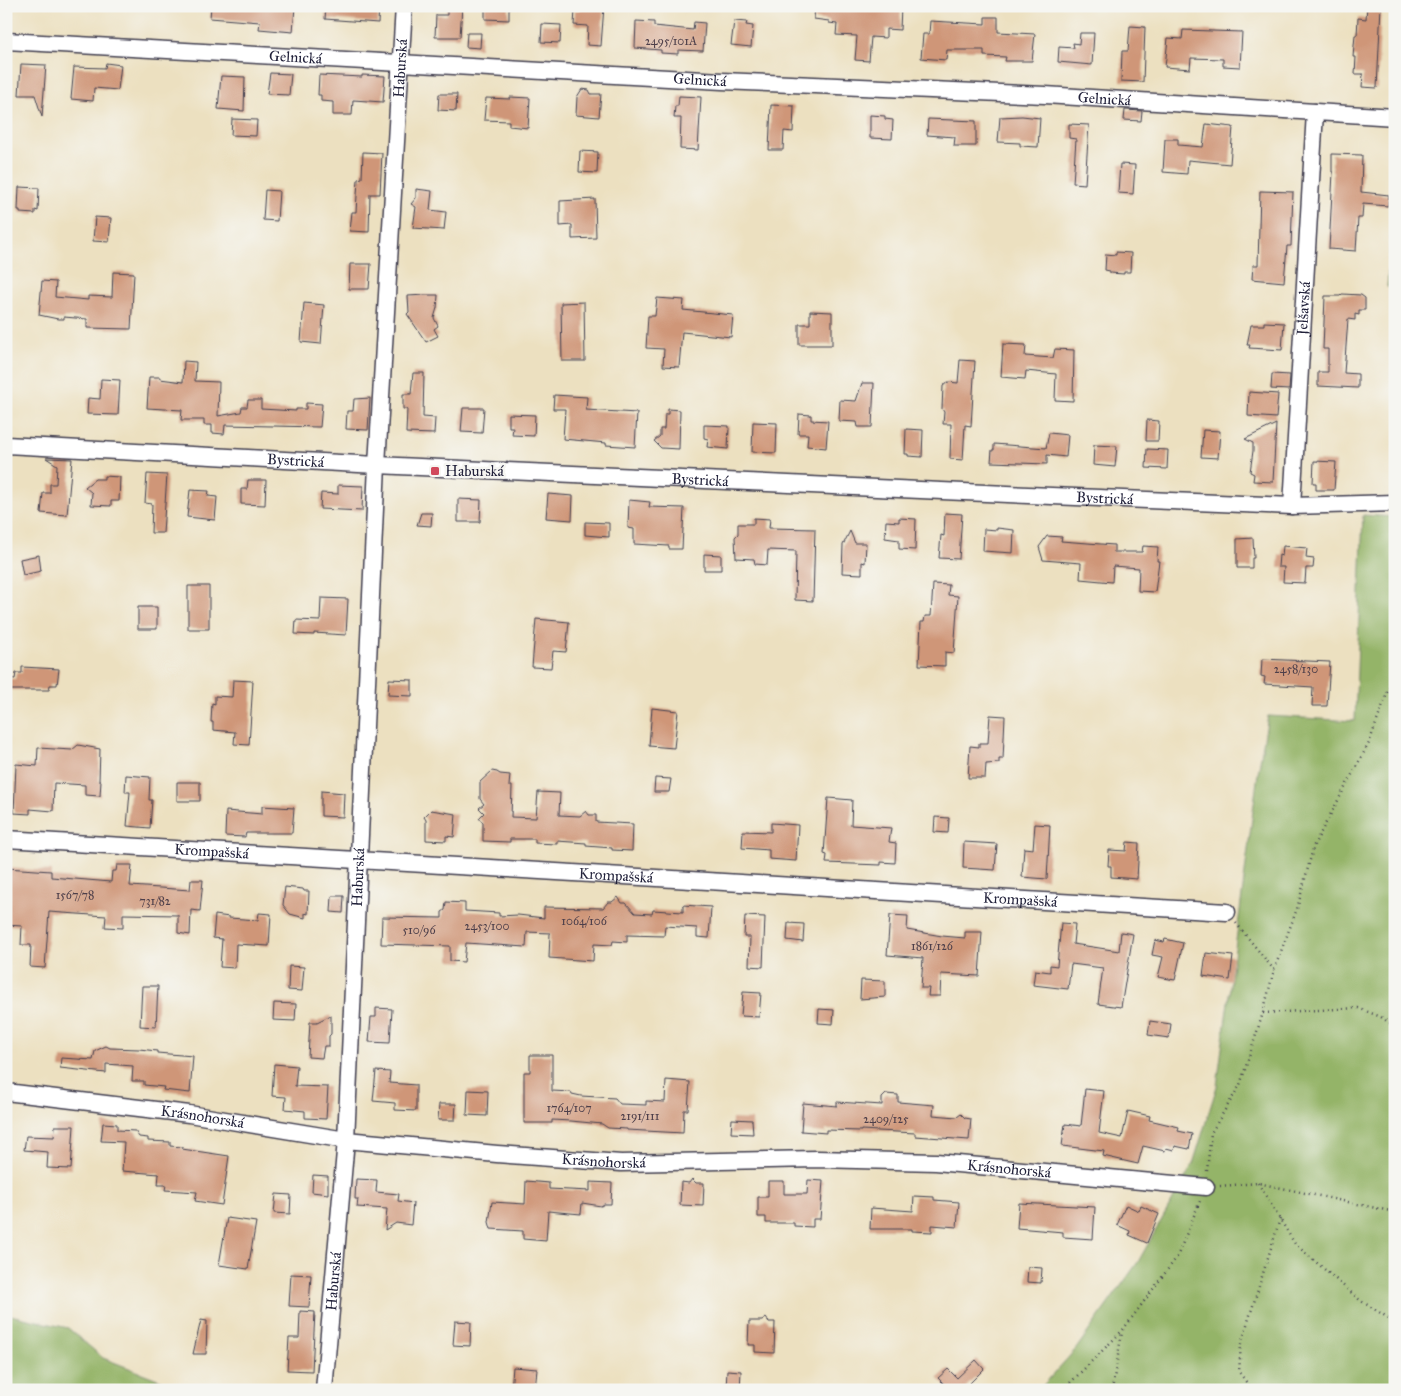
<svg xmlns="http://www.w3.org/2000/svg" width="1401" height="1396" viewBox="0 0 1401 1396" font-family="'IM FELL Great Primer',serif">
	<rect width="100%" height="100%" fill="#f6f6f2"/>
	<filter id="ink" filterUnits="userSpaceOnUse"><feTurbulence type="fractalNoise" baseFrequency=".02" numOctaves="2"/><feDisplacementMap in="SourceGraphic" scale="10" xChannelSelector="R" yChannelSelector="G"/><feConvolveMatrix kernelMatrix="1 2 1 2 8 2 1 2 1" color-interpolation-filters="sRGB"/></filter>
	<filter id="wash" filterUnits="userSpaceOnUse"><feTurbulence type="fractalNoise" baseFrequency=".0096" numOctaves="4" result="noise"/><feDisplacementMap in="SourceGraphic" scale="20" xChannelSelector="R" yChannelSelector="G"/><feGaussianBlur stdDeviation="1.12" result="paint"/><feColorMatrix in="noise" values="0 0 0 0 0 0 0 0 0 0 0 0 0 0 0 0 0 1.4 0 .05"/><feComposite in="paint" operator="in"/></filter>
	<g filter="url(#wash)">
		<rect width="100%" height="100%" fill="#ece0c0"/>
		<!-- forest -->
		<path fill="#94b468" stroke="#5b6b52" d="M1395,189V287H1387Z
			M1363,515L1395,517V1390H1039L1076,1349L1138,1262L1193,1164L1217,1086L1258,773L1268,716L1355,721Z
			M6,1314L68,1328L103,1358L186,1390H6Z"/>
		<g id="blocks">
			<!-- building -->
			<path fill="#cf9678" d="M211,6H295L293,32L259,29L260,22L210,18Z
				M326,6H379L378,23L325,19Z
				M447,6H462L460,37H435L436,15H447Z
				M485,6H509V20L485,19Z
				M585,6H604L601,46L587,45L588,26L574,25L575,10H579Z
				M815,6L887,8V6H901L900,30L886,29V38L871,37L869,61L855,60L857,36L836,35L837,24L829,23V21L814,19Z
				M1367,6H1381L1377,88L1362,87L1363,74H1355L1356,57H1353L1355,35H1357L1358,18L1366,19Z
				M985,17H998V32L1035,34L1032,61H1005L1006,57L984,56V50H947L946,60L921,58L923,34H929L930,21L985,24Z
				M636,21L654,22V26L693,30L694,22L705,23L703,51L678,50V54L661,53V50L635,48Z
				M734,21L747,22L746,25L753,26L751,47L731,45Z
				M542,24L561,25L560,43L541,42Z
				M1130,26L1145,27L1143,82L1121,81L1122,51H1128Z
				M1183,30L1242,32L1240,67L1223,66V59L1191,58L1190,69L1165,67L1168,38L1182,39Z
				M467,33H481L480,48L466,47Z
				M1080,33H1094L1092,65L1058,62L1059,47L1074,48L1073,43L1079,44Z
				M106,63L121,65L118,90L94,88L93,101L71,99L74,67L105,68Z
				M21,64L46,65L42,117L35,95H19Z
				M270,73L291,74L289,95L267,94Z
				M319,75L362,77V75L385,76L383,102L353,100L352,115H333V102L321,101V95H318Z
				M221,76L245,77L244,111L218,109Z
				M582,89L589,90L591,94H601L599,117L576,115L577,97Z
				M439,94H457L456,111L438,110Z
				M679,96L701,97L698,150L680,149L681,118H674L675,106H678Z
				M510,97L530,98L528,128L509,126V121L484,120L486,98L510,99Z
				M771,105L794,106L793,132L784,131L783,150H769Z
				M1125,110L1142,111L1141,121L1124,120Z
				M870,115L885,116V119L893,120L892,139L870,138Z
				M1022,116L1040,118L1038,147L1020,146V143L998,142L1000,117Z
				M232,119L257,120L256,136L231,135Z
				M928,119L976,121V146H954L955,137L927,135Z
				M1069,124L1089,125L1085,184L1073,183L1076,139L1069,138Z
				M1206,124L1233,127L1230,164L1188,160L1187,174L1163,172L1165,139H1178V145L1203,147Z
				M580,151L598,152L597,173L579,172Z
				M363,152L382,153L380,194H370L369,232L350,231L352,212H356L358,179L362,178Z
				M1332,154L1362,155L1361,192L1389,195L1388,206L1363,204L1362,218H1358L1356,251L1329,249L1333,172H1332Z
				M1120,164L1135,165L1133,194L1118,193Z
				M19,187L39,188L38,211L35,210V214L20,213V210H18Z
				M416,189L432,191L430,210L446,212L444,230L413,228L416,207L411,204L416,198Z
				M265,190L279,191L277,221L263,220Z
				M1260,191L1293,192L1291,246H1287L1284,282L1252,279L1253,265H1258Z
				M595,199L596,238L572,239V225L560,226V201Z
				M95,217L111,218L109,242L93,241Z
				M1116,252L1131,253L1130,272H1124V274L1110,273V271L1105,270L1106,254L1116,255Z
				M350,264H371L369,289H349Z
				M113,272L134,273L131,329L87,328V319L64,317V319H58L39,315L42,281L56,282L55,297L88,300V296L112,297Z
				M1342,294L1361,295L1365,298V310H1359V315L1355,314V320L1348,319L1344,373L1358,374V388L1318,386V372H1328V349H1323L1325,296H1340Z
				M425,295H438L437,308L434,318L438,326L434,329L438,336L426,342L407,314L409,312L408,296Z
				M657,298L684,300L683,310L733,315L731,337L682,332L679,367L663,366L664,349L646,348L648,316H655Z
				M584,302L585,361H562L561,303Z
				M304,303L324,305L321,344L301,342Z
				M810,311L832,312V345H799V324H810Z
				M1264,322L1284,323L1282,350L1249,348L1250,345H1247L1251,325H1264Z
				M1003,344L1026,345L1025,356L1053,358L1055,349L1074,350L1073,401L1055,400L1056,374L1026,371L1025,379L1001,377Z
				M960,360L975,361L971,426L965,425L963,460L950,459L951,424H943L944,412L942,409L943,386L948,382L958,383Z
				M184,361L196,362L195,381L219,382L218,416L241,412L242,407H247L248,400H261V409L296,411V409H306V403L322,404L320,427L225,425L224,434L212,433V425H204V420H181L182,410L147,408L149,377H160V379L183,382Z
				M413,373H424L423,417L435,418L434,434L406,433L407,409H403V394H411Z
				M1272,374L1290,375L1289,390L1271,389Z
				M101,379L120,380L118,415L87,414L88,398L100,399Z
				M862,383H874L872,427H858L857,422L839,421L840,400L856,401Z
				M1249,392L1278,394L1276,418L1248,416Z
				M554,395L587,397L586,410L637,413L635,447L606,445V443L563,439L565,409H553Z
				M370,398L368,430L346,429L347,411H353L354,399Z
				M463,408H484L482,433L461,432Z
				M668,409L680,410L679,449L661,448L654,441L660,436V429H664L665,414H668Z
				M509,414L535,415L534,436L512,435L513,427H509Z
				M799,414L811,415V420L828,421L826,448L807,446L808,434H798Z
				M1147,420L1159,421L1158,441H1146Z
				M753,422L777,423L776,453L752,452Z
				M1276,424L1273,482L1253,481L1254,474L1250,472L1253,451V443L1245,439Z
				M704,425L729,426L728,449L707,447L708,439L704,438Z
				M906,429L923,430L922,457L908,456V454H905Z
				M1203,430L1220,431L1218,458L1201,457Z
				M1049,433L1068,435L1066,457L1047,455V464L991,462L992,450H994V444L1046,448Z
				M1094,445L1117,446L1115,467L1093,465Z
				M1147,449L1168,450L1167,469L1146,468Z
				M46,458L72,459L67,515L41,513L43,493H50V484H56L57,465Z
				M1314,461L1336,462L1334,490H1316V483H1313Z
				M147,474L167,475L163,533H151L152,504L145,503Z
				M104,476L120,477L119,501H111V506L91,505L92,493L85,487L95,479H104Z
				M248,480H266L265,505L241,504V489H247Z
				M338,485L363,486L362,511L320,509L321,493L338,494Z
				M190,490L209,491L208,496L217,497L215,520L187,517Z
				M548,494L573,496L572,520L546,518Z
				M458,499L481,500L480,522H458Z
				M629,500L650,502L649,507L684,508L682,549H669V546L634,544V529L628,528Z
				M421,513H432L431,526L417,525Z
				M945,513L962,514L959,559L939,558L941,535L944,536Z
				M754,518L770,519L769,528L815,529L813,601L795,600L796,551L768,550L767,565L755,564L754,559L736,558L735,537L738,534V524H754Z
				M899,518L916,519L915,550L899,549V540L885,538L886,521L899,522Z
				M585,522L609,523V537L585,535Z
				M997,528L1014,530L1013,553L983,551L984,529L997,530Z
				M850,531L855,543H866L865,563L862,562V574L842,573L843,545Z
				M1047,536L1062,537L1061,541L1114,545V552H1142L1143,546L1158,547L1157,561H1159L1155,592L1138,591L1139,568L1113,566L1112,582L1080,579L1081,563L1043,560L1039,547Z
				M1253,538L1254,558H1252V568H1237V539Z
				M1283,546L1307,548L1306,558L1314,559L1313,568H1306L1305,583L1283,582L1284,567H1278L1279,555L1282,556Z
				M704,554L721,555V570H704Z
				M39,555L41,571L23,575L20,559Z
				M933,584L949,585L948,595L958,596L954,653L945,652V666L919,665L921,622H924L925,616H931Z
				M188,586H209V629H188Z
				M321,598L348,599L346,635L314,633V635L295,634L296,620L320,621Z
				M138,607H157V629H138Z
				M536,619L569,622L566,652L553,651L551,668L532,667Z
				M1262,659L1330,662L1327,706H1312L1313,687L1264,684L1265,677L1261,676Z
				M22,667L59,669L57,685H50L49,690H6V678L15,679L16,673H22Z
				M389,679L412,680V696L388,695Z
				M233,680L253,681L249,745L234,744L235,732L213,730V722H211L212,703L215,704V696L232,697Z
				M652,708L678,711L674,748L649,746Z
				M990,715L1005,716L1003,759H999V763L986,764L985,778H968L970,746L979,747V743H988Z
				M78,745L100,749L99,781H101L100,796L85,795V785L54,783L53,811L30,809V814L14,813L16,764L37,766L38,748L72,750Z
				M492,771L497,772L500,774L510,775L509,786H512L511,817L536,818L538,792L560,793L559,815L580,816L586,811L589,815H596V822L633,824L632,851L612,850V848L586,846V843L557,841V844L535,843V839H510V842L483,841V823L479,818L484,813L479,808L484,804L480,799V782Z
				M126,775L150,777L149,800H152L150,828L127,826L130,792H125Z
				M655,778L671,779L669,792H654Z
				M177,782H200V801H177Z
				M321,791L344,793L343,817L321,816Z
				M828,798L852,800L851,825L891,828L889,842L896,843L895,863L881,862V865L826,863L827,855L824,854Z
				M262,806L294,808L292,833H246L245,837L225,836L226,811L262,814Z
				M431,810L456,814L454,837L446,836V841L426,840V820L424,817Z
				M935,817L949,818L948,833L934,832Z
				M771,823L798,825L796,861L769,859V850L742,848L743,831L771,832Z
				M1035,824L1050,825L1047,879L1022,877L1024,848L1033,849Z
				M964,842L997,844L995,870L963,868Z
				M1127,842L1139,843L1137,879L1111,877V866H1108L1109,850L1126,851Z
				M117,865H132L130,886L190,890L191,880H203L200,911L191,910L190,935L178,933V915L123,914V928L105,927L106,916L49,912L45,968L30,967L31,945H21L22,926L6,925V868L51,871V877L111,882L112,871H116Z
				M285,887L303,889L304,891H309L308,914L305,913V918L290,914L283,905Z
				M332,896H344L343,913L331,912Z
				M618,897L622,903H626L635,913L652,914L653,910L683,912V905L711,907L709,938L697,937V928L665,926L664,936L627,935V942L613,941L612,945L594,944L593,961L549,958L550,933L527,932L526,947L466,943L464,962L450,961V946L381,944L382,917L442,918V912L445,910L446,902L465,903V911L499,913V916L518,915L544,918V907L603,908L608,902H612Z
				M259,913L271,914L269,946L236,944L235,968L220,967L222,939L213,938L215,915L229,917V918L258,920Z
				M890,915L908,916L907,930L942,936L965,938V932H982L979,976L941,974L940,996H928L929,988H921L923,958L887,955Z
				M745,916L765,917L763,967L749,966L750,937H744Z
				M788,923L804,924L803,942L787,940Z
				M1061,923L1075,924L1073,944L1119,951L1121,932L1133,934L1121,1007L1098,1004L1103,968L1071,964L1068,989L1033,985L1035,970L1050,972V965L1057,966Z
				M1165,939L1183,943L1175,980L1158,977L1163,957L1152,955L1155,940L1164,942Z
				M1206,953L1233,956L1230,980L1203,976Z
				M289,966L304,967L302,991L288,990Z
				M861,980L885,981V997L860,999Z
				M142,986H158L156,1027L140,1026Z
				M743,992L761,993L759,1017L741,1016Z
				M274,1003L296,1004L295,1021L273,1020Z
				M376,1008L392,1009L390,1043L369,1042L371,1017H376Z
				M819,1009L834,1010L833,1024L818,1023Z
				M331,1015V1034L329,1036V1046H324L322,1058L308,1057L310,1022H317Z
				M1150,1021L1171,1024L1169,1038L1148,1035Z
				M106,1046L110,1048L139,1049L157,1051V1053L193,1056L190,1093L163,1090L164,1087L144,1085V1081H132L133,1066L106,1064V1073L60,1068L61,1058L93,1060L95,1051Z
				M530,1055H552V1091L571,1092L572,1094L581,1096L615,1098L620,1104L646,1105V1101L665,1102L666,1080L690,1082L688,1110H684L683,1133L627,1130V1129L608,1128L602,1124L571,1121L552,1120V1123H524V1072H530Z
				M274,1064L297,1066L295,1086L328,1087L326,1119L305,1118V1111L285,1109L286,1097L272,1096Z
				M376,1071L390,1072L389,1083L416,1085V1111L395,1110V1103L373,1101Z
				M1085,1089L1104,1091L1099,1133L1122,1138L1128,1111L1150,1116L1149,1120L1179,1127L1178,1131L1192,1134L1189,1149L1175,1146L1174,1150L1166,1148L1165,1151L1143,1146L1138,1164L1103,1156L1104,1151L1062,1146L1065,1124L1081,1126Z
				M468,1090L488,1091L487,1116L467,1115Z
				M886,1094L898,1095V1102L934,1105L933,1115L957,1117L961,1114L965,1118L971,1119L969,1140L915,1136V1133L861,1130V1131L826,1130V1133L801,1131L803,1103L837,1106V1102L882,1105V1098Z
				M439,1104H456L455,1120H438Z
				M732,1119L752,1120L753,1134L731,1133Z
				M103,1123L117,1124V1130L135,1131L139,1137L148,1138V1141L170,1142V1146L182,1147V1149L229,1156L222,1205L195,1201L197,1192L165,1190L166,1185H158L159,1174L122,1171L124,1142L101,1141Z
				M55,1126H74L71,1169L47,1168L48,1152L24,1150L26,1136L54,1137Z
				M313,1175L328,1176V1194L312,1192Z
				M356,1179L377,1180L376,1192L399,1194L398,1201L413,1203L411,1225L396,1223L385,1230L387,1209L357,1207L358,1199H355Z
				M692,1179L696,1183H704L703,1206L680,1205L681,1182L689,1183Z
				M808,1180L823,1181L820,1219H813V1227L794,1226V1223H766V1217H758V1197H768V1181H784V1194H807Z
				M526,1181L549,1183V1189L590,1191V1182L612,1183L611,1204H604L601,1206L582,1203L581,1214L548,1211L546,1241L523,1239V1231L491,1229L489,1222L492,1202L525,1204Z
				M276,1194L291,1195L290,1214L274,1213Z
				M914,1196L934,1197V1200L959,1202L957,1227L932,1225V1232L912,1231V1229H870L871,1208L913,1211Z
				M1019,1203L1095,1207L1093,1239L1063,1237V1232L1017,1228Z
				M1126,1205L1139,1211L1141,1206L1159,1214L1147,1243L1129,1235L1130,1231L1117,1225Z
				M227,1218L256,1222L248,1269L219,1265Z
				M1028,1267L1042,1268L1041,1283L1027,1282Z
				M291,1274L311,1275L309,1307L289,1306Z
				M300,1311L315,1312L312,1371L287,1370L289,1338H299Z
				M766,1318L769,1322H775L774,1353L755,1352V1345H748L749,1321H762Z
				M201,1320L207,1321L206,1354H193Z
				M455,1321L471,1322L470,1346L453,1345Z
				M976,1360L984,1369L966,1387L968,1390H944L947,1387L938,1378L948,1369L957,1378Z
				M513,1367L537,1369L535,1390H511Z
				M727,1370L741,1371L740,1390H726Z"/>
		</g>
	</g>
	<g filter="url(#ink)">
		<use href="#blocks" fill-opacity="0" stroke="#403e4f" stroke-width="1"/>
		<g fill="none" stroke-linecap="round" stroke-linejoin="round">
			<!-- street casing -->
			<g stroke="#403e4f" stroke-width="19">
				<g id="street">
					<path id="s1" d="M6,41L722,81L1045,95L1395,117"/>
					<path id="s2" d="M6,445L377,465L1028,495L1292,506L1395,503"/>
					<path id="s3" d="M1292,506L1315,112"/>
					<path id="s4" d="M6,839L1227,912"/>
					<path id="s5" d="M6,1092L189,1114L346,1140L497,1154L621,1163L817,1159L936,1162L1206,1187"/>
					<path id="s6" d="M324,1390L346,1140L377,465L404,6"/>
				</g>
			</g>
			<!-- path -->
			<path stroke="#403e4f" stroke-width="2.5" stroke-dasharray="1 4" stroke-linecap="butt" d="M1236,923L1274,970
				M1263,1013L1358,1008L1381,1017L1395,1027
				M1207,1171L1211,1133L1240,1085L1263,1013L1274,970L1297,909L1314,845L1369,743L1395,672
				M1258,1183L1295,1244L1361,1301L1395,1322
				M1220,1186L1258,1183L1395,1212
				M1063,1390L1122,1331L1177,1257L1200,1201
				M1112,1390L1122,1332
				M1252,1390L1239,1372L1241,1344L1280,1219"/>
			<!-- street -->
			<use href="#street" stroke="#fff" stroke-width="16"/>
		</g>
	</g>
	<!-- markers -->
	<rect fill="#d1495b" stroke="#f6f6f2" stroke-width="2" x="430" y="466" width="10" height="10" rx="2.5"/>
	<g text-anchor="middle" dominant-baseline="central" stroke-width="5" stroke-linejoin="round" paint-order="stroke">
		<!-- number labels -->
		<g font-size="12" fill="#4d3f4a">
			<text x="671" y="41">2495/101A</text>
			<text x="1296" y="669">2458/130</text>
			<text x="75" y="895">1567/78</text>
			<text x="155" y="901">731/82</text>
			<text x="584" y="921">1064/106</text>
			<text x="487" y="926">2453/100</text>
			<text x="419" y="930">510/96</text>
			<text x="932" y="946">1861/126</text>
			<text x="569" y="1108">1764/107</text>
			<text x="640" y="1116">2191/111</text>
			<text x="886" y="1119">2409/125</text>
		</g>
		<!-- street labels -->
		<g font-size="15" fill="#22223b" stroke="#f6f6f2">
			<text stroke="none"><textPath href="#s1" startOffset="290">Gelnická</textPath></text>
			<text stroke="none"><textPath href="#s6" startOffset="1324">Haburská</textPath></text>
			<text stroke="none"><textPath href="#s1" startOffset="695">Gelnická</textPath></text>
			<text stroke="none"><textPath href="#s1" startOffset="1100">Gelnická</textPath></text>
			<text stroke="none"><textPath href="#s3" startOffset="198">Jelšavská</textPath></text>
			<text stroke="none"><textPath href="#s2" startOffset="290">Bystrická</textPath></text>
			<text stroke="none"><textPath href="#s2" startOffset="695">Bystrická</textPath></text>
			<text stroke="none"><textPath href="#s2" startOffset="1100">Bystrická</textPath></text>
			<text stroke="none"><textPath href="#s4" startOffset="206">Krompašská</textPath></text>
			<text stroke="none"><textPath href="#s4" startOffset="611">Krompašská</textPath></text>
			<text stroke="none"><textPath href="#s6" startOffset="514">Haburská</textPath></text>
			<text stroke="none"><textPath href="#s4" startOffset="1016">Krompašská</textPath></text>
			<text stroke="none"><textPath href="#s5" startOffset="198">Krásnohorská</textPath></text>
			<text stroke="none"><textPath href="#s5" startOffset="602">Krásnohorská</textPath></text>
			<text stroke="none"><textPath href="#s5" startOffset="1008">Krásnohorská</textPath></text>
			<text stroke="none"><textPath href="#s6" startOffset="109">Haburská</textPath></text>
		</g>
		<!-- poi labels -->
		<g font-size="15" fill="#22223b" stroke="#f6f6f2" text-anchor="start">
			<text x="445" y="471">Haburská</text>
		</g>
	</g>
	<!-- margin -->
	<rect width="1401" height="1396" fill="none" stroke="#f6f6f2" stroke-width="25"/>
</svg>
